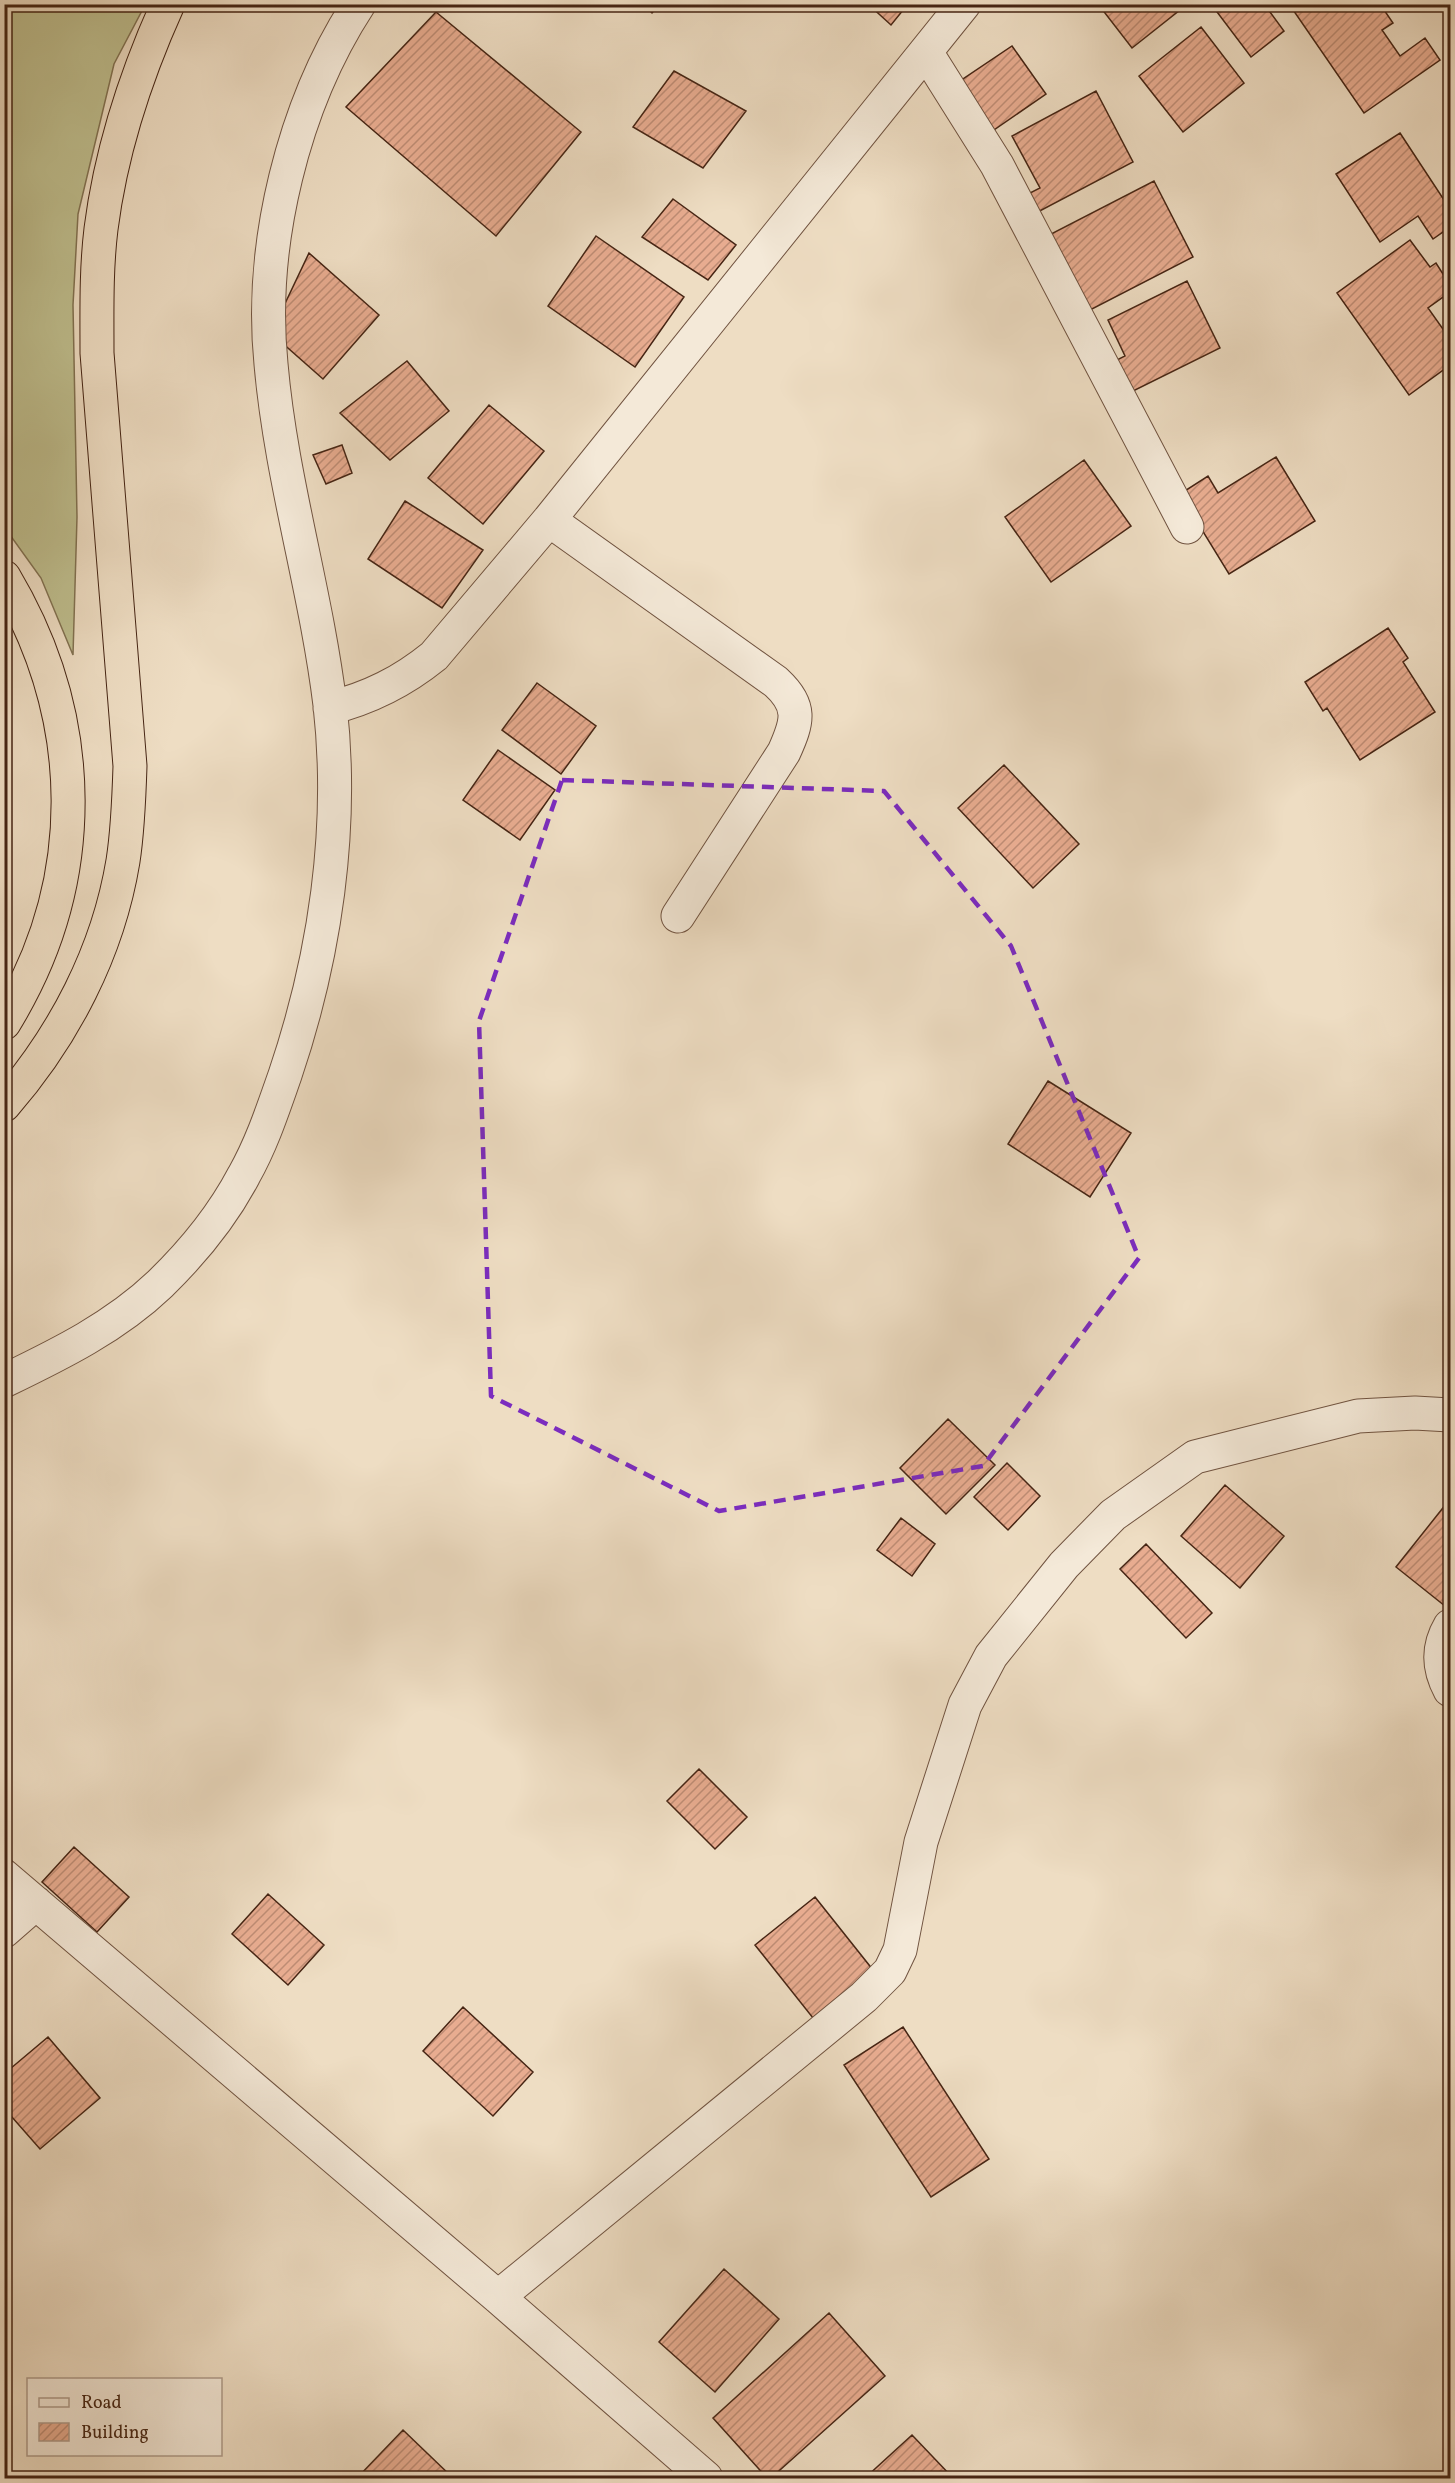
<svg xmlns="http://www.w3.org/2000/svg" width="1455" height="2483" viewBox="0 0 1455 2483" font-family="Vollkorn,serif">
	<defs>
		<pattern id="building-hatch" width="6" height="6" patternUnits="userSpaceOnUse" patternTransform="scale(1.5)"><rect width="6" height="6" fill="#e8ac90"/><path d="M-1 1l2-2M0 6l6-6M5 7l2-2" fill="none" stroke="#be8c74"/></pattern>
	</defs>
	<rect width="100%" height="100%" fill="#eeddc3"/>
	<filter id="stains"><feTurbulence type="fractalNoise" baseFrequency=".00333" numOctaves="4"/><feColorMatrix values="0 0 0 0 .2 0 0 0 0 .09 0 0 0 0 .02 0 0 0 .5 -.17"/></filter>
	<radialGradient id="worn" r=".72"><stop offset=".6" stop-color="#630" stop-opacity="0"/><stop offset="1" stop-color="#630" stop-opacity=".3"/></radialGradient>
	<!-- garden -->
	<path fill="#bfbf8f" stroke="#827252" stroke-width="1.5" d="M5,4L145,5L114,64L78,214L73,305L77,517L73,655L41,578L5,528Z"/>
	<!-- building -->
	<path fill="url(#building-hatch)" stroke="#462514" stroke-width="1.5" d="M643,4H660L652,13Z
		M868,4H908L891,25Z
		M1098,4H1184L1185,6L1132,48Z
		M1211,4H1264L1284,31L1251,57Z
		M1289,4H1380L1393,23L1382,30L1400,56L1425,38L1440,60L1364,113Z
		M436,12L581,132L496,236L346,107Z
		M1201,27L1244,83L1183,132L1139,76Z
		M1012,46L1046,94L991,132L957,83Z
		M674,71L746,111L703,168L633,127Z
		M1096,91L1133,162L1034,214L1024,196L1040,188L1012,136Z
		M1400,133L1444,200L1450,196V227L1433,239L1418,216L1380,242L1336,174Z
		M1154,181L1193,257L1090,310L1051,234Z
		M673,199L736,245L708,280L642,237Z
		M596,236L684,297L635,367L548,306Z
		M1410,240L1430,267L1436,263L1450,285V292L1428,308L1450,339V365L1409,395L1337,293Z
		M309,253L379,315L323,379L271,333Z
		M1187,281L1220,348L1125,395L1109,364L1125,356L1108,320Z
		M407,361L449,411L390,460L340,413Z
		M489,405L544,451L483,524L428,478Z
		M342,445L352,473L326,484L313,455Z
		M1276,457L1315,521L1229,574L1180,494L1208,476L1218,493Z
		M1084,460L1131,526L1051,582L1005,517Z
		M405,501L483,550L442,608L368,559Z
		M1388,628L1408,658L1403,662L1435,712L1360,760L1327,708L1323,711L1305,682Z
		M537,683L596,726L561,774L502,730Z
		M498,750L555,790L520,840L463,800Z
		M1004,765L1079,844L1033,888L958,808Z
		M1048,1081L1131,1133L1090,1197L1008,1144Z
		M948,1419L995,1465L946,1514L900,1468Z
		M1007,1463L1040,1496L1008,1530L974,1497Z
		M1225,1485L1284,1536L1240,1588L1181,1536Z
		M1450,1499V1610L1396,1567Z
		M901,1518L935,1544L912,1576L877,1550Z
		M1146,1544L1212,1613L1186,1638L1120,1569Z
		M699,1769L747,1817L715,1849L667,1801Z
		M74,1847L129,1897L97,1932L42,1882Z
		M268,1894L324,1945L288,1985L232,1934Z
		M815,1897L873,1970L813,2018L755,1945Z
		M463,2007L533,2072L493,2116L423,2051Z
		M903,2027L989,2159L931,2197L844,2065Z
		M48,2037L100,2098L40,2149L4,2108V2074Z
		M724,2269L779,2319L715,2392L659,2342Z
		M829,2313L885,2376L771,2478H767L713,2418Z
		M403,2430L453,2478H357Z
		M912,2435L953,2478H865Z"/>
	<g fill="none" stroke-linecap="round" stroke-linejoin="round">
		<!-- street casing -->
		<g stroke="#705340" stroke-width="35">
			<path id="street" d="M926,52L997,165L1187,527
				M549,520L776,682C802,706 798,721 784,752L678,916
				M330,708C370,698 402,682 434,656L549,520L964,4
				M4,1381C60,1354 115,1327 160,1284C193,1252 223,1215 244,1175C262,1143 273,1109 285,1075C325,957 344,829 330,705C316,590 281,479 271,364C259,245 293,105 359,4
				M1450,1626C1437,1648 1438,1668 1450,1690
				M4,1876L498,2297L706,2478
				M4,1931L36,1903
				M498,2297L864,1997L890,1971L900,1950L921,1842L965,1705L991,1656L1064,1565L1113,1515L1195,1457L1358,1416L1415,1413L1450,1415"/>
		</g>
		<!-- highway casing -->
		<g stroke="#462514" stroke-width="35">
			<path id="highway" d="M4,577C88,718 91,882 4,1023
				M4,1105C64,1036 108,952 123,861C128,829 129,798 130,766L97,353C97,311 96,270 101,229C111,150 135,77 168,4"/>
		</g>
		<!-- street -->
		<use href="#street" stroke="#f4e9d8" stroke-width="33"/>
		<!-- highway -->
		<use href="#highway" stroke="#eeddc3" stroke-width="33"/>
	</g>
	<!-- marked area -->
	<path fill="none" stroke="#7b2cbf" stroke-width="4.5" stroke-dasharray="12 8" stroke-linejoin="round" d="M562,780L884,791L1011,946L1139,1258L983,1466L719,1511L491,1396L479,1021Z"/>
	<!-- margin -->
	<rect width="1455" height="2483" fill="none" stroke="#eeddc3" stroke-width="24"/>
	<rect x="6" y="6" width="1443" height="2471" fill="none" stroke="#462514" stroke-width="3"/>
	<rect x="12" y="12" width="1431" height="2459" fill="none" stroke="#462514" stroke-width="1.5"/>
	<!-- legend -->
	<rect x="27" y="2378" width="195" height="78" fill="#f4e9d8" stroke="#ae9b8a" stroke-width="1.5"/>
	<rect x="39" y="2398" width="30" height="9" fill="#f4e9d8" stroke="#ae9b8a" stroke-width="1.5"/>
	<text x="81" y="2408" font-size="18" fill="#462514">Road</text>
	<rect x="39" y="2423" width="30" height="18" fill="url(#building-hatch)" stroke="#ae9b8a" stroke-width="1.5"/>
	<text x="81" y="2438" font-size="18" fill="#462514">Building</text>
	<rect width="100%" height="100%" filter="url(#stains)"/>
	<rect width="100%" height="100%" fill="url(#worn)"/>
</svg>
